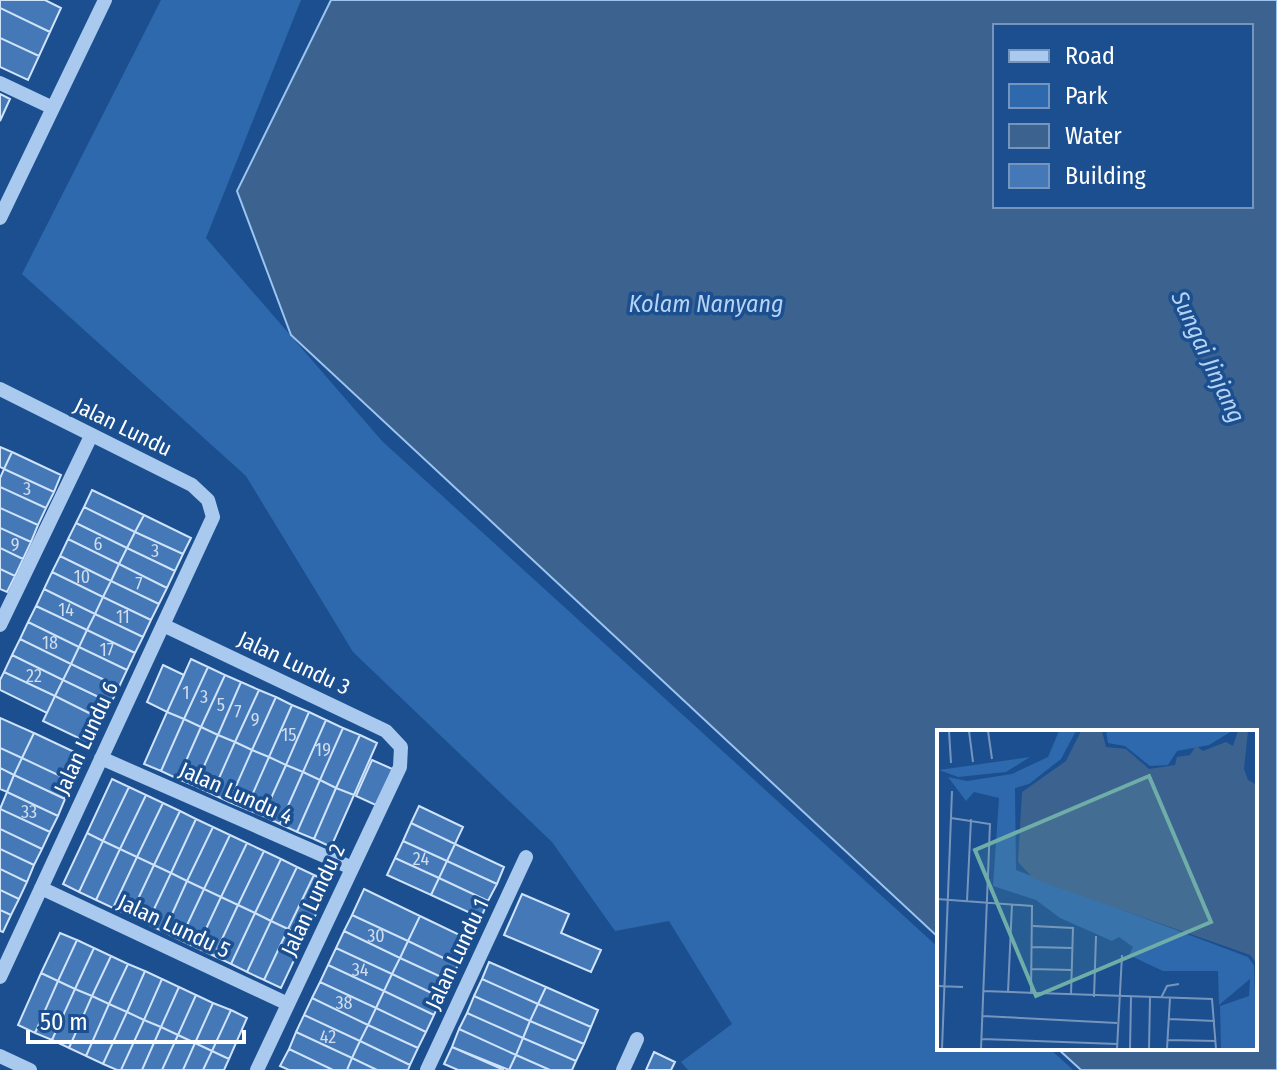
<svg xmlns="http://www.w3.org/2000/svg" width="1277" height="1070" viewBox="0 0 1277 1070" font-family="'Fira Sans Condensed',sans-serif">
	<rect width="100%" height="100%" fill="#1b4f8f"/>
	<!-- green -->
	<path fill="#2e69ad" d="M161,0H301L206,238L382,441L939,948V1048H1049L1073,1070H688L681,1062L732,1024L669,921L615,931L552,842L353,652L246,476L22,274Z"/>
	<!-- water -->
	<path fill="#3c6290" stroke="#9cc4f0" stroke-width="2" fill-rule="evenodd" d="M331,0H1277V1070H1081L1057,1048H1255V732H939V938L291,335L237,191ZM995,26H1251V206H995Z"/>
	<!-- building -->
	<path fill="#4478b7" stroke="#cfe3fa" stroke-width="2" d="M0,0H45L61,8L50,32L0,8Z
		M0,8L50,32L39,56L0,38Z
		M0,38L39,56L28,80L0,67Z
		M0,94L10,99L0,121Z
		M0,447L12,452L4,469L0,467Z
		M12,452L61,475L54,492L4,469Z
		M4,469L54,492L46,508L0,487V478Z
		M0,487L46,508L38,525L0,508Z
		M92,490L144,515L135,532L84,507Z
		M84,507L135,532L127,548L76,523Z
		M0,508L38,525L31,542L0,528Z
		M144,515L191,538L183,554L135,532Z
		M76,523L127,548L119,564L68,539Z
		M0,528L31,542L23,559L0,548Z
		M135,532L183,554L175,571L127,548Z
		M68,539L119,564L111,581L60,556Z
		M0,548L23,559L15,576L0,569Z
		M127,548L175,571L167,588L119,564Z
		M60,556L111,581L103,597L52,572Z
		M119,564L167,588L159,604L111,581Z
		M0,569L15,576L7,592L0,589Z
		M52,572L103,597L95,614L44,589Z
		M111,581L159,604L151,620L103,597Z
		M44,589L95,614L87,630L36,606Z
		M103,597L151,620L143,637L95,614Z
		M36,606L87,630L79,647L28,622Z
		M95,614L143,637L135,653L87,630Z
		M28,622L79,647L71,664L20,639Z
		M87,630L135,653L127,670L79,647Z
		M20,639L71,664L63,680L12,655Z
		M79,647L127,670L119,687L71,664Z
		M12,655L63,680L55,696L4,672Z
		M191,659L208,667L184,719L167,712Z
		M71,664L119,687L111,703L63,680Z
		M163,665L184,675L167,712L147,702Z
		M208,667L225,675L201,727L184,719Z
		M4,672L55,696L47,713L0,690V680Z
		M225,675L241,682L218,735L201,727Z
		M63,680L111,703L103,720L55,696Z
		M241,682L259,690L235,742L218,735Z
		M259,690L276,697L252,750L235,742Z
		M55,696L103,720L91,744L43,721Z
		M276,697L292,705L269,757L252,750Z
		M292,705L309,712L286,765L269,757Z
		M167,712L184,719L161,771L144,764Z
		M309,712L326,720L303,772L286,765Z
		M0,718L34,733L22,758L0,748Z
		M184,719L201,727L178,779L161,771Z
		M326,720L343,728L320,780L303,772Z
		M201,727L218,735L195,786L178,779Z
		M343,728L360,735L336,788L320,780Z
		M34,733L85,757L73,782L22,758Z
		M218,735L235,742L212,794L195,786Z
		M360,735L377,743L354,795L336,788Z
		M235,742L252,750L229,802L212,794Z
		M0,748L22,758L14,775L0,768Z
		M252,750L269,757L246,809L229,802Z
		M269,757L286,765L263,816L246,809Z
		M22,758L73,782L65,799L14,775Z
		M372,760L397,771L380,807L356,796Z
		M286,765L303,772L280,824L263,816Z
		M0,768L14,775L7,792L0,789Z
		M303,772L320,780L297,832L280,824Z
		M14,775L65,799L58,816L7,792Z
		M112,779L129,787L103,841L87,833Z
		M320,780L336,788L314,839L297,832Z
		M129,787L146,795L120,849L103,841Z
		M336,788L354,795L331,847L314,839Z
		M7,792L58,816L50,832L0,809Z
		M146,795L163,803L137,857L120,849Z
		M163,803L180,811L154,865L137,857Z
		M419,806L463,827L455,844L411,823Z
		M0,809L50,832L42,849L0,829Z
		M180,811L196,819L171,873L154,865Z
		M196,819L213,827L187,881L171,873Z
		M411,823L455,844L447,861L403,841Z
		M213,827L230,835L204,889L187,881Z
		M0,829L42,849L34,865L0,849Z
		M87,833L103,841L79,892L63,884Z
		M230,835L247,843L221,897L204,889Z
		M103,841L120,849L96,900L79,892Z
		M403,841L447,861L439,878L395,858Z
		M247,843L264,851L238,905L221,897Z
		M455,844L504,867L497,884L447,861Z
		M0,849L34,865L27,882L0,869Z
		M120,849L137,857L113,908L96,900Z
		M264,851L281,859L255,913L238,905Z
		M137,857L154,865L130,916L113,908Z
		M395,858L439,878L431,895L387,875Z
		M281,859L297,867L271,921L255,913Z
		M447,861L497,884L488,901L439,878Z
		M154,865L171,873L147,924L130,916Z
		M297,867L314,875L288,929L271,921Z
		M0,869L27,882L19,899L0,890Z
		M171,873L187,881L164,932L147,924Z
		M314,875L331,883L305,937L288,929Z
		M439,878L488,901L481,918L431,895Z
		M187,881L204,889L180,940L164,932Z
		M204,889L221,897L197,948L180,940Z
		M364,889L420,916L408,941L352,915Z
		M0,890L19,899L11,915L0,910Z
		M522,894L569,914L561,933L601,950L591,972L504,935Z
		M221,897L238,905L214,956L197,948Z
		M238,905L255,913L231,964L214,956Z
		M0,910L11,915L3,932L0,931Z
		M255,913L271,921L247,972L231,964Z
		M352,915L408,941L400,958L344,931Z
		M420,916L470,940L458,965L408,941Z
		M271,921L288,929L264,980L247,972Z
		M288,929L305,937L281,988L264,980Z
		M344,931L400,958L392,974L336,948Z
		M60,933L77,940L58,981L41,973Z
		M77,940L94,948L75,989L58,981Z
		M408,941L458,965L450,981L400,958Z
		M94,948L111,956L92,996L75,989Z
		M336,948L392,974L384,991L328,965Z
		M111,956L128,964L109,1004L92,996Z
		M400,958L450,981L442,998L392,974Z
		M489,962L546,987L538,1004L482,979Z
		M128,964L145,971L127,1012L109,1004Z
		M328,965L384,991L376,1008L320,982Z
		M145,971L162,979L144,1020L127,1012Z
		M41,973L58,981L35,1033L18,1025Z
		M392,974L442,998L434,1015L384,991Z
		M162,979L179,987L161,1027L144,1020Z
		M482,979L538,1004L530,1021L474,996Z
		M58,981L75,989L52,1040L35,1033Z
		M320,982L376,1008L368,1025L312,998Z
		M179,987L196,995L178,1035L161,1027Z
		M546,987L598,1010L591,1027L538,1004Z
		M75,989L92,996L69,1048L52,1040Z
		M384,991L434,1015L426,1032L376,1008Z
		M196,995L213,1003L195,1043L178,1035Z
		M92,996L109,1004L86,1056L69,1048Z
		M474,996L530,1021L523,1038L467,1013Z
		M312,998L368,1025L360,1041L304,1015Z
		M213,1003L231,1010L212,1051L195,1043Z
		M109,1004L127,1012L103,1064L86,1056Z
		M538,1004L591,1027L584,1044L530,1021Z
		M376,1008L426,1032L418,1048L368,1025Z
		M231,1010L247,1018L229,1059L212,1051Z
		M127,1012L144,1020L121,1070H117L103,1064Z
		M467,1013L523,1038L516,1055L459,1029Z
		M304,1015L360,1041L352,1058L296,1032Z
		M144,1020L161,1027L142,1070H121Z
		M530,1021L584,1044L576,1061L523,1038Z
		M368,1025L418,1048L410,1065L360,1041Z
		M161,1027L178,1035L162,1070H142Z
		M459,1029L516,1055L509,1070L452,1047Z
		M296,1032L352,1058L347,1070H333L289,1049Z
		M178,1035L195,1043L183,1070H162Z
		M523,1038L576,1061L572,1070H550L516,1055Z
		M360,1041L410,1065L408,1070H377L352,1058Z
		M195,1043L212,1051L203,1070H183Z
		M452,1047L504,1070H458L444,1064Z
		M289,1049L333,1070H289L280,1066Z
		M212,1051L229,1059L224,1070H203Z
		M654,1052L675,1062L671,1070H646Z
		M516,1055L550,1070H509Z
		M352,1058L377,1070H347Z"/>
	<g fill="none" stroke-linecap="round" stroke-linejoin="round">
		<!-- minor -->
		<path stroke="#a9c9ee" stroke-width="14" d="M0,83L53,108
			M0,218L105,0
			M0,389L192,485L208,500L213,517L0,977
			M0,625L91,436
			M163,625L386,731L401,747L400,767L257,1070
			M101,758L352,868
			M41,888L288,1004
			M0,1056L30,1070
			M427,1070L526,857
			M623,1070L637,1039"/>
	</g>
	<g text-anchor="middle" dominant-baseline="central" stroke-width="7" stroke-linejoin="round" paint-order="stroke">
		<!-- number labels -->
		<g font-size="18" fill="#d0dded">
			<text x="27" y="489">3</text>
			<text x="98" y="544">6</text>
			<text x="15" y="545">9</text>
			<text x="155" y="551">3</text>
			<text x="82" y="577">10</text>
			<text x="139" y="584">7</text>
			<text x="66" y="610">14</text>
			<text x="123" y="617">11</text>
			<text x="50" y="643">18</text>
			<text x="107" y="650">17</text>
			<text x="34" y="676">22</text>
			<text x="186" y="693">1</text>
			<text x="204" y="697">3</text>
			<text x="221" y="705">5</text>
			<text x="238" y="712">7</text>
			<text x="255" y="720">9</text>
			<text x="289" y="735">15</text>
			<text x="323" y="750">19</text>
			<text x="29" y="812">33</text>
			<text x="421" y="859">24</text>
			<text x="376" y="936">30</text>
			<text x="360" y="970">34</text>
			<text x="344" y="1003">38</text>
			<text x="328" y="1037">42</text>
		</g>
		<!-- street labels -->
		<g font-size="22" fill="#fff" stroke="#1b4f8f">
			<text transform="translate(123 427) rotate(26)">Jalan Lundu</text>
			<text transform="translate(294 663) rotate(25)">Jalan Lundu 3</text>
			<text transform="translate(86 738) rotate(-65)">Jalan Lundu 6</text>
			<text transform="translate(236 793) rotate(24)">Jalan Lundu 4</text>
			<text transform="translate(313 900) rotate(-65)">Jalan Lundu 2</text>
			<text transform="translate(174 926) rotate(25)">Jalan Lundu 5</text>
			<text transform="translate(457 954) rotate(-65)">Jalan Lundu 1</text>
		</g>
		<!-- water labels -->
		<g font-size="24" font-style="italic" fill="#b5d3f5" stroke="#1b4f8f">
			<text x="706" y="304">Kolam Nanyang</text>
			<text transform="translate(1208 357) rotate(65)">Sungai Jinjang</text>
		</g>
	</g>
	<!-- overview -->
	<g transform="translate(937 730)">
		<rect width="320" height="320" fill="#1b4f8f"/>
		<path d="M122,1H139L124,29L92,54L78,58L79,140L311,227L317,235L320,319H284L283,276L312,266L313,249L282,275L281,241H226L192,225L196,217L182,207L175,211L123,188L99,170L56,156L62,68L37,62L29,71L11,47L30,51L75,44L111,27ZM169,1H295L272,15L240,21L231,35L213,36L188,16L171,13ZM93,27L69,42L21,47L2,40Z" fill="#2e69ad"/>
		<path d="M144,1H165L169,17L189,19L212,39L238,35L240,27L253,25L259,16L266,21L289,12L296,16L301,1H311L307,39L311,50L320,55V234L313,225L97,149L81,132L85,62L129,31Z" fill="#3c6290"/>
		<path fill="none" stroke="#7695bc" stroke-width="2" d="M12,1L14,33M32,1L36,32M51,1L55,29M14,88L53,94L44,319M0,169L95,176L94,264M30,171L34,89M96,196L136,198L134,265M95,217L136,218M94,239L135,240M0,256L26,257M46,261L275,269L279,319M71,262L75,174M157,267L159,206M224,268L230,256L242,254M45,286L180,293M232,289L278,291M44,309L180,314M231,310L279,311M5,319L15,61M180,319L185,225M193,319L194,267M212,319L213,268M230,319L233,268"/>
		<path fill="#6fada8" fill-opacity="0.15" stroke="#6fada8" stroke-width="4" d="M212,46L274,192L99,266L38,120Z"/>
		<rect width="320" height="320" fill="none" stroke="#fff" stroke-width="4"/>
	</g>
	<!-- legend -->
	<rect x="993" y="24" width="260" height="184" fill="#1b4f8f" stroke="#7695bc" stroke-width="2"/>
	<rect x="1009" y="50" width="40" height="12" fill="#a9c9ee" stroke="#7695bc" stroke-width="2"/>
	<text x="1065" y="64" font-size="24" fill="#ffffff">Road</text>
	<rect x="1009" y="84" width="40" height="24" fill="#2e69ad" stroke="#7695bc" stroke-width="2"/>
	<text x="1065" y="104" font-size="24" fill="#ffffff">Park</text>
	<rect x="1009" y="124" width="40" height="24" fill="#3c6290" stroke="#7695bc" stroke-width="2"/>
	<text x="1065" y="144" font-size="24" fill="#ffffff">Water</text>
	<rect x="1009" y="164" width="40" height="24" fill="#4478b7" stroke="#7695bc" stroke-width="2"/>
	<text x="1065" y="184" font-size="24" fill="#ffffff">Building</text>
	<!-- scale -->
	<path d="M28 1030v12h216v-12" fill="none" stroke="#ffffff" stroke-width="4"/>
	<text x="40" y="1030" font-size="24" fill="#ffffff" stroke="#1b4f8f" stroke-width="6" paint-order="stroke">50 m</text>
</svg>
